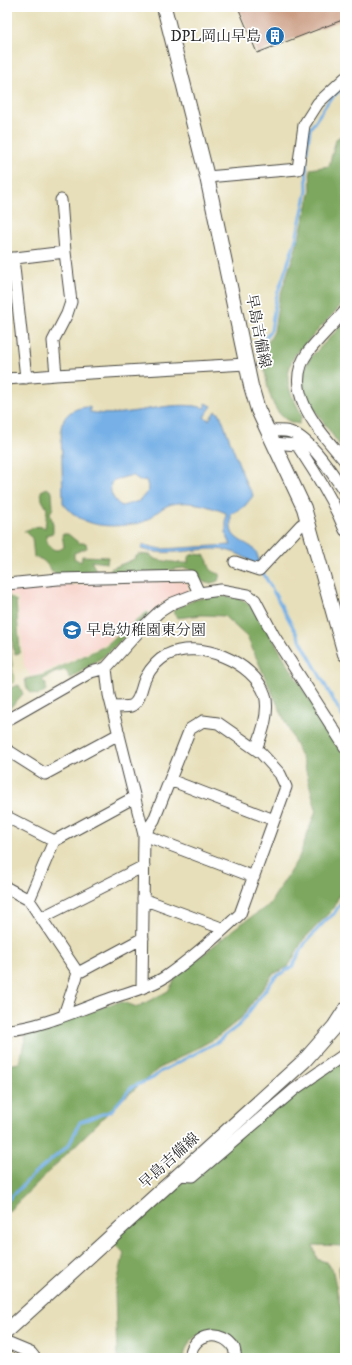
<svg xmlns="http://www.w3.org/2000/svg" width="352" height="1365" viewBox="0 0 352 1365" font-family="'IM FELL DW Pica','Noto Serif JP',serif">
	<rect width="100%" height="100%" fill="#fff"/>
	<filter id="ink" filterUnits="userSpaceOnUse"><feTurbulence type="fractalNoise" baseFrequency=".025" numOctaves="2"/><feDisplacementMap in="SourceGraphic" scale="8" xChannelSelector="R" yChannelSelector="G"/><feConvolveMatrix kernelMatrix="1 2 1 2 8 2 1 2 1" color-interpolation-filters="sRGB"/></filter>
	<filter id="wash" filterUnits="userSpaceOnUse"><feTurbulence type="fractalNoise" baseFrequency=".012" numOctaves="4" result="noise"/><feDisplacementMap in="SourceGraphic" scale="16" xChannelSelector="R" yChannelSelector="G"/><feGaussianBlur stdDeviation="0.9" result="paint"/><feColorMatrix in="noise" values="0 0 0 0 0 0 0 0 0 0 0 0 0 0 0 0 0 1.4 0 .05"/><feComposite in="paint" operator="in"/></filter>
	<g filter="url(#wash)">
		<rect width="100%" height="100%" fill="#e7dfb9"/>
		<!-- built -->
		<path fill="#f7d1c8" d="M183,581L188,584V592L168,599L151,612L147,610L104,644L42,673L31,676L24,666L18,598L7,594V589L59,583L74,585L104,583Z"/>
		<!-- green -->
		<path fill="#9cc16b" stroke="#64764b" d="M7,617L14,682L7,685Z"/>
		<!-- forest -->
		<path fill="#7da75f" stroke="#546945" d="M345,133V301L294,356C282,382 290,392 302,415L299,424C267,420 267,378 262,353L274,332L279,299L298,242L311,190L310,169L329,166L336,139Z
			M345,322V453L308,400L303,390L304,370L310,358Z
			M47,488L52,492L53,508L50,513L53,524V533L46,535C46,545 54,555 64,547L62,534H68L79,543H86L87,548L74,553V558L81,562L82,556L108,557L107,563L91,561L97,572C88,577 61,579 53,572C45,564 47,560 34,557L32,538L24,531L38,526L45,528L47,509L42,500L41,491Z
			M139,554L150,555C152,556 153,558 155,559C157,560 184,564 188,563V557L193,554L204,555C212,564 205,570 220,574L218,581C196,590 202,569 184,568C175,568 166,572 157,572C142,574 128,572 113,573L110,569L132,560Z
			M7,595L16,601L20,653L15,654L13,648L10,600L7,599Z
			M214,596C241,597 244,597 260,618L336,744L345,754V884L332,910L303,940L288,967L273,974L241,1018L216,1038L158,1069L118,1103L7,1213V1065L19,1063L26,1035L114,1003L123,1002L137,1007L168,991L177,976L235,928L269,905L299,857L316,810L304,763L247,637L224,616L202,615L177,618L173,610L194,600Z
			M147,612L149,614L104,656L70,679L66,670L54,673L42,680L46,684V690L39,695C28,694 27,690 25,679L44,675L105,646Z
			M19,685L23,694L7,711V689Z
			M345,1059V1246L313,1245L317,1259L326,1262L333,1272L345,1328V1358H241L207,1331C193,1336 186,1343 184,1358H117L115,1292L124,1253L112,1241C187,1177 263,1114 345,1059Z
			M345,1260V1304L340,1281L339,1267Z"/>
		<!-- water -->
		<path fill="#76b0e6" stroke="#506e88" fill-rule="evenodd" d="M205,403L212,406L204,417L209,420L215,411L220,414L247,486L252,492L253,496L244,507L231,514C231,520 230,529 233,534C243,547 258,542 259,564L256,566C219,532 184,562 141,549L143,545L161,549L231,545L226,534V513C209,506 191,500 172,504C161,507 155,515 147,520C141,524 132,524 126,525C101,528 79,524 63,503L61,428C64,413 75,407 90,407V412C128,420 167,398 205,408ZM129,476H134L139,481L146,480L149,490L139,501L122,506C114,502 109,492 111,483L114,480Z"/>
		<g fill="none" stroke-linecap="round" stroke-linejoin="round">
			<!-- stream -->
			<path stroke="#76b0e6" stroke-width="3" d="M257,351L271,330L276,298L296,239L303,208L307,191L306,158L310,129L330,99L345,86
				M262,571L345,721
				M7,1201L32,1176L69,1145L80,1122L111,1111L132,1087L153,1078L160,1072L217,1042L239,1025L275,977L292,967L305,943L326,920L334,914L345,896"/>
		</g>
		<g id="blocks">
			<!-- building -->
			<path fill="#cb9d83" d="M238,7H345V19L257,53Z"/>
		</g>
	</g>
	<g filter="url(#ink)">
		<use href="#blocks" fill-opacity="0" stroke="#474640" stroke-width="1"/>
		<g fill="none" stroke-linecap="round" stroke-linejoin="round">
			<!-- minor casing -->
			<g stroke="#474640" stroke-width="13">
				<path id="minor" d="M207,177L298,169L304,125L318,103L345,78
					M61,200L65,252
					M13,258L26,378
					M7,259L65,252L71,302L67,314L53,341L56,375
					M345,311C333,325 319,338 308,352C280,391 320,431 345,461
					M7,379L56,375L246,364
					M268,431C274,431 283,430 290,432C311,438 333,475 345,492
					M273,443L297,445C315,472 333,500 345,530
					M235,562L259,570L301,525L307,521
					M7,584L58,579L191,576L199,593
					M106,668L109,695L144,835L142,988
					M112,707C118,707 125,707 131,706C141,702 141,685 146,677C151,668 158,660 167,655C199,639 254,662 265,695C270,712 262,734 256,749
					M7,720L91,672L106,668L141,629L159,612L173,603L199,593L221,590L248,595L255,600L274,636L345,747
					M7,750L45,774L119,734
					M170,780L274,820
					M7,817L54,841
					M144,835L254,877
					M7,888L29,900L78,973L64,1015
					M143,899L224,929
					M29,900L54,841L135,797
					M41,918L144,866
					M78,973L143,938
					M7,1030C39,1028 81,1009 112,998C129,992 150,987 165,977C191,959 217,936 240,914L286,787L280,774L261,753L218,723L203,721L190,729L154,820L144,835
					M178,1175L193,1176L295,1089L345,1054
					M7,1343L31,1353L35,1358
					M190,1358C192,1331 224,1330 234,1348C235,1351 235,1355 236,1358"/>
			</g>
			<!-- major casing -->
			<g stroke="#474640" stroke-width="16">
				<path id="major" d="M164,7L207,177L251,386L258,410L304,508L345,654
					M7,1331L304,1061L334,1027L345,1010"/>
			</g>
			<!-- minor -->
			<use href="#minor" stroke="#fff" stroke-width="11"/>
			<!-- major -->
			<use href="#major" stroke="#fff" stroke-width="14"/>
		</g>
	</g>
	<!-- icons -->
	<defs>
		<g id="building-disc" transform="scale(1)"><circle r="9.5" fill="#1f6fb2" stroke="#fff"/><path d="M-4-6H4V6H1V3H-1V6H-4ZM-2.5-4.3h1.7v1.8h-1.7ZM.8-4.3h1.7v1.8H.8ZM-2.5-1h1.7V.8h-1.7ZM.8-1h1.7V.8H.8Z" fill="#fff"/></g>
		<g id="school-disc" transform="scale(1)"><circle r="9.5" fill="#1f6fb2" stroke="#fff"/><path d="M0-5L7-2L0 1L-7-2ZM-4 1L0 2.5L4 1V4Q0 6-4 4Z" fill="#fff"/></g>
	</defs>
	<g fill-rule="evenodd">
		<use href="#building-disc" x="275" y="36"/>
		<use href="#school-disc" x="72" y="630"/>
	</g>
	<g text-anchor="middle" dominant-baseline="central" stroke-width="3.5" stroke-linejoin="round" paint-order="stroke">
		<!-- poi labels -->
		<g font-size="15" fill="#2b2b2b" stroke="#fff" text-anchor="end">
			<text x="261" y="36">DPL岡山早島</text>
			<text x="86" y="630" text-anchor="start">早島幼稚園東分園</text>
		</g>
		<!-- street labels -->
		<g font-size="15" fill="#2b2b2b" stroke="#fff">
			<text transform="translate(258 331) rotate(79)">早島吉備線</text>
			<text transform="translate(169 1161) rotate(-42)">早島吉備線</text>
		</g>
	</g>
	<!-- margin -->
	<rect width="352" height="1365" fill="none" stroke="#fff" stroke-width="24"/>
</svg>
